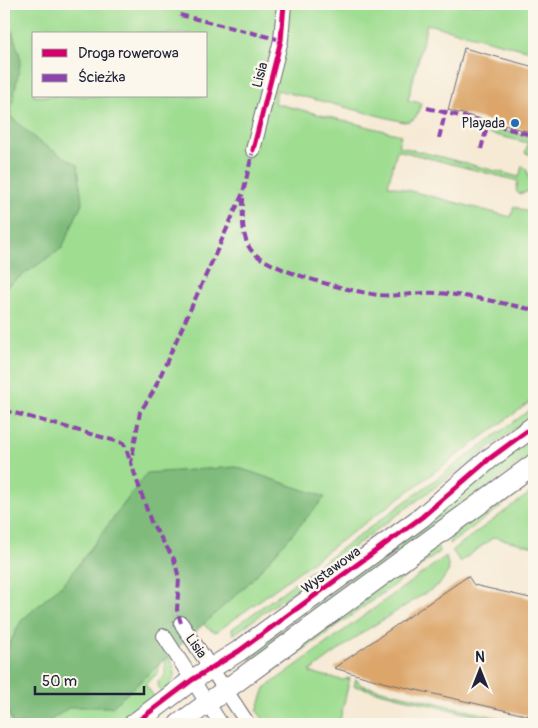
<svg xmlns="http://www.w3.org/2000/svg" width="538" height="728" viewBox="0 0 538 728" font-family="Pangolin,sans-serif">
	<rect width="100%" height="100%" fill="#fbf7ec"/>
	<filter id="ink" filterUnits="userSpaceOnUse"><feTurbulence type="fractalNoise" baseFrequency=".02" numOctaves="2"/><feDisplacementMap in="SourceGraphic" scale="10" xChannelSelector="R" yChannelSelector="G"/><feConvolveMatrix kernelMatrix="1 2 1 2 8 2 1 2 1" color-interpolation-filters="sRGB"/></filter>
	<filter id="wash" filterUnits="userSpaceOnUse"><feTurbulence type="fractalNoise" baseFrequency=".0096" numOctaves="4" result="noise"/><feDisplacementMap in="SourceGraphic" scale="20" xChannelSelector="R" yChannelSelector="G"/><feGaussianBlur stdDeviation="1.12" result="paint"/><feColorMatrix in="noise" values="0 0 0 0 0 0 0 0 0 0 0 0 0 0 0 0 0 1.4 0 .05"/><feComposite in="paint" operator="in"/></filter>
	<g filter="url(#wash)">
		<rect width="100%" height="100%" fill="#f6ead5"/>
		<!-- green -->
		<path fill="#9fdd91" stroke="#608066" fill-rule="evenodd" d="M4,4H534V52L427,24L408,100L421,103C418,114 417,121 404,122L277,90L274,103L401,135L398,146L519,177L522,166L526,168L533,190L519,194L516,191L518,181L397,150L388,185L511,217L514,206L534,215V399L218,631L214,632L207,628L196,613L147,649L159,665L158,673L145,684L156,699L126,724H4ZM34,34H206V96H34Z
			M489,126L534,138L533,155L525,153L528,143L488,133Z
			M534,407V415L233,635L232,629Z
			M534,437V453L251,660L248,656Z
			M534,475V482L450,544L451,535Z
			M534,490V547L494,537L460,562L452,550Z
			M437,546L440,552L264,678L261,674Z
			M446,556L449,570L440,584L365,631L309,672L342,680L350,678L339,724H267L257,711L265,688Z
			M169,656C178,672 175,682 163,694L158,686V682L165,675V660Z
			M356,679L361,685L520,723L530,717L528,724H510L354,686Z"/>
		<!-- forest -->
		<path fill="#7fbc7b" stroke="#506f5b" d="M4,7L21,59L10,116L39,142L78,165L82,203L62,248L4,288Z
			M236,467L325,497L249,583L112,707H70L45,724H13L4,701V655L21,621L67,580L147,473Z"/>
		<g id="blocks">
			<!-- building -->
			<path fill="#dca66a" d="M464,48L534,67V133L448,110Z
				M468,576L474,585L534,599V717L386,683L334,668Z"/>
		</g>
	</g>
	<g filter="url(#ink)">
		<use href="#blocks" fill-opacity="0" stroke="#6c6871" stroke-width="1"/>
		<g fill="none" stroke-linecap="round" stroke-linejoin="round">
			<!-- street casing -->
			<g stroke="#6c6871" stroke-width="16">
				<path id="street" d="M253,150L281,40L284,4
					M181,623L248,724
					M164,636L221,724"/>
			</g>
			<!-- secondary casing -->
			<g stroke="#6c6871" stroke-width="22">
				<path id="secondary" d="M134,724L192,680L239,651L422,517L489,459L534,426
					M179,724L534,464"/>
			</g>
			<!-- street -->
			<use href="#street" stroke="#fff" stroke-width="14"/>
			<!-- secondary -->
			<use href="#secondary" stroke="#fff" stroke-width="20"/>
			<!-- quiet -->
			<path stroke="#8e44ad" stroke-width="4" stroke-dasharray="8 4" stroke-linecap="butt" d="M180,15L281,40
				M427,108L488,123
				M439,138L446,110
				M481,149L488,123L534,136
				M243,198C243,213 241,233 249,247C261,270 353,292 379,295C398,297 417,292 436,293C469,295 502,303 534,310
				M4,410L123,443L126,448L130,461
				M181,623L177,610L179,578L174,559L151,522L131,463L140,412L153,392L243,193L253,150"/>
			<!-- cycleway casing -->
			<g stroke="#fbf7ec" stroke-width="8">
				<path id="cycleway" d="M253,150L281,40L284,4
					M134,724L192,680L239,651L422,517L489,459L534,426"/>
			</g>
			<!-- cycleway -->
			<use href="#cycleway" stroke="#d6006c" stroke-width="5"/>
		</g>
	</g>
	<!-- markers -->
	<circle fill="#1f6fb2" stroke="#fbf7ec" stroke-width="2" cx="515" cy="123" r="5"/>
	<g text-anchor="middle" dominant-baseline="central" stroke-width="5" stroke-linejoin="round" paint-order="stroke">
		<!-- street labels -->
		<g font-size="14" fill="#22223b" stroke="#fbf7ec">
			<text transform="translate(260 75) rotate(-75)">Lisia</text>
			<text transform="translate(331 570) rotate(-36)">Wystawowa</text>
			<text transform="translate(196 646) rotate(55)">Lisia</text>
		</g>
		<!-- poi labels -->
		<g font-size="14" fill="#22223b" stroke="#fbf7ec" text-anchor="end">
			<text x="505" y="123">Playada</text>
		</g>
	</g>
	<!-- margin -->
	<rect width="538" height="728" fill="none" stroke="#fbf7ec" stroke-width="20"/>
	<!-- legend -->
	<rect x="32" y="32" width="175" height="65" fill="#fbf7ec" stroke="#a4a2a5"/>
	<rect x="42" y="49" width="25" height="8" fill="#d6006c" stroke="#a4a2a5"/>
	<text x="78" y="58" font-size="15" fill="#22223b">Droga rowerowa</text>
	<rect x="42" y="74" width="25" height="8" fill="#8e44ad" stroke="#a4a2a5"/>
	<text x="78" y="82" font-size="15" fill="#22223b">Ścieżka</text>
	<!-- north arrow -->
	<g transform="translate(480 670)" stroke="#fbf7ec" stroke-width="4" paint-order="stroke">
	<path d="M0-4L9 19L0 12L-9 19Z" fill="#22223b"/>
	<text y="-8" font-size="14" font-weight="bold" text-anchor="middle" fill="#22223b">N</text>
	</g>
	<!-- scale -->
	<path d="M35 686v8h109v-8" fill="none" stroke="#22223b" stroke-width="2.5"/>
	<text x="42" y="686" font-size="15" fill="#22223b" stroke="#fbf7ec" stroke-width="4" paint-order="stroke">50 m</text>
</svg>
